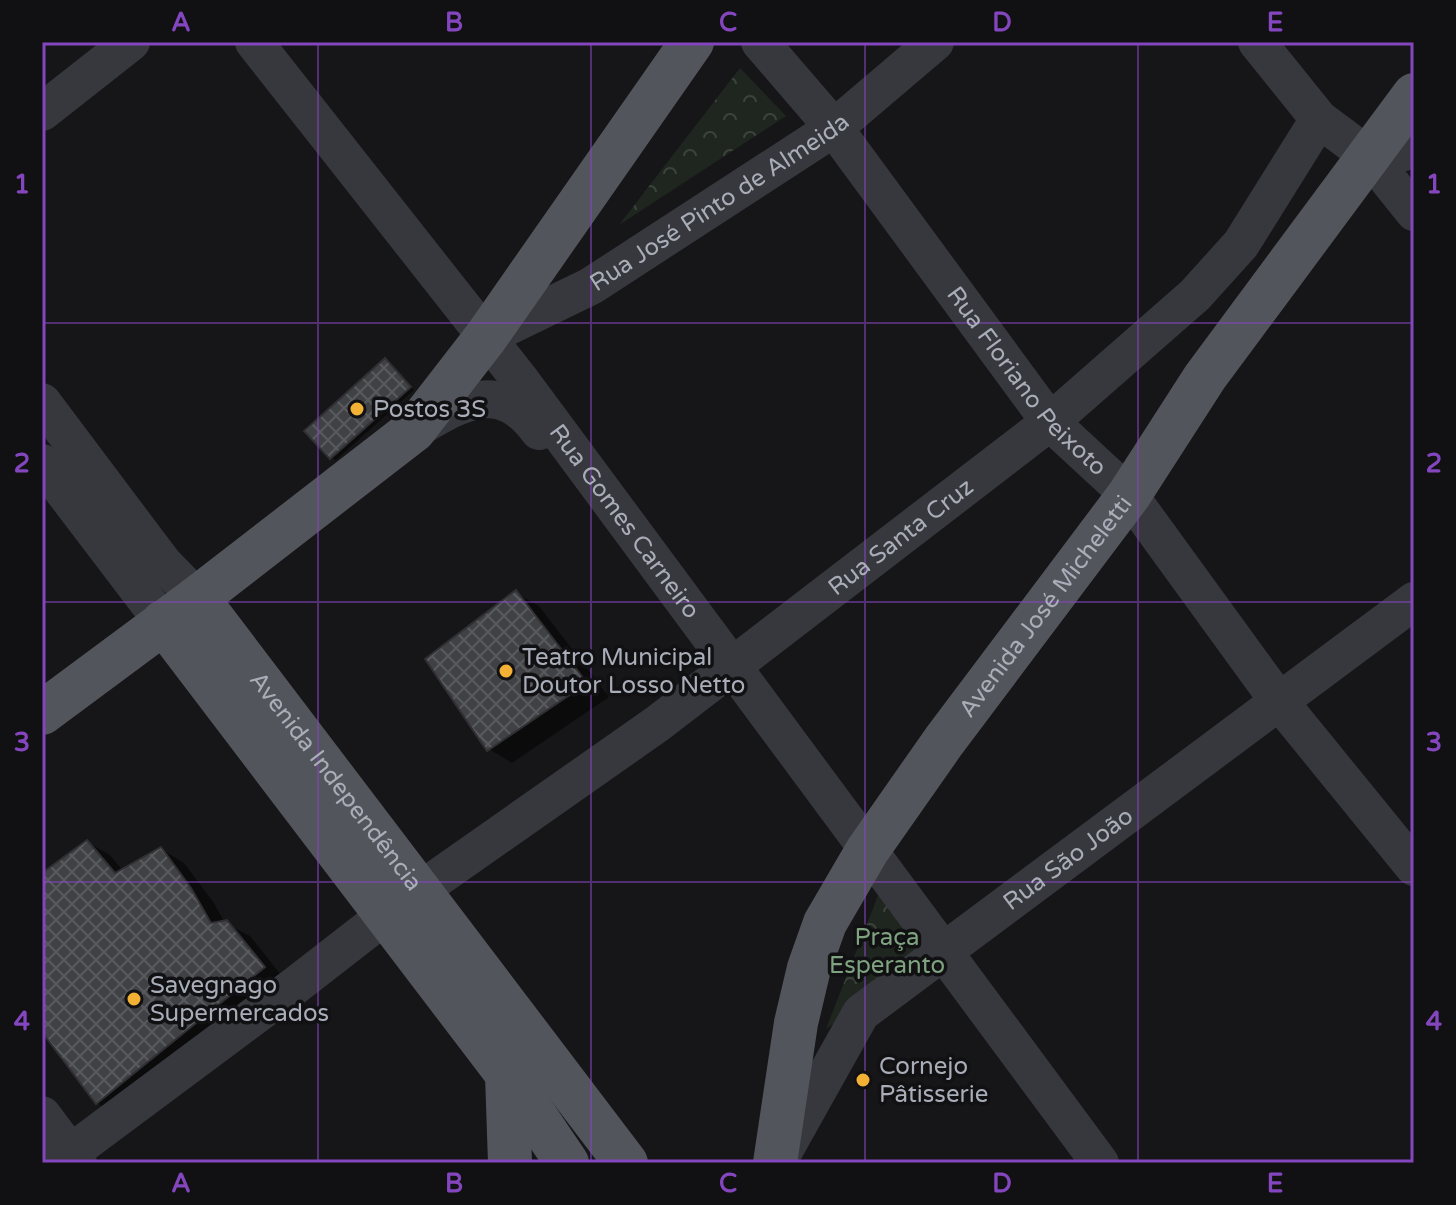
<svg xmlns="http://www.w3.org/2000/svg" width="1456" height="1205" viewBox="0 0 1456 1205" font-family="'Varela Round',sans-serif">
	<defs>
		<pattern id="park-crowns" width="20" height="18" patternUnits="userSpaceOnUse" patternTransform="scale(2)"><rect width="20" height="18" fill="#1e261f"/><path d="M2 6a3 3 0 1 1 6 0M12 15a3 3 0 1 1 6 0" fill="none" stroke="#3c433d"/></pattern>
		<pattern id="building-cross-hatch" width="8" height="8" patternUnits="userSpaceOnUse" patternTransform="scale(2)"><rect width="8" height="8" fill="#404145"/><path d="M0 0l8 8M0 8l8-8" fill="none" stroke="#595a5e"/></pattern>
	</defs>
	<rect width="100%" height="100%" fill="#161618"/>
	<!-- park -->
	<path fill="url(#park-crowns)" d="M740,68L786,116L619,225Z
		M879,893L927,956L826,1029Z"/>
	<!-- shadow -->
	<path fill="#0007" d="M385,361L414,390L336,460L331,458Z
		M516,593L539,606L609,697L512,763L489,749Z
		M87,842L110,855L123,871L161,849L184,863L214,903L225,923L250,936L286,981L120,1116L97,1103L42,1028V872L44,874Z"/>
	<!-- building -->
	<path fill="url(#building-cross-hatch)" stroke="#303034" stroke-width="2" d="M385,358L411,387L330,459L304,431Z
		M516,590L587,683L487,751L425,659Z
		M87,840L115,873L161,847L191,888L211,923L227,920L265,967L96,1104L42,1032V873Z"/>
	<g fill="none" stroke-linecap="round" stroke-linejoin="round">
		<!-- minor -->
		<g stroke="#37383d" stroke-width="38">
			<path id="s1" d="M254,42L521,381L1100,1163"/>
			<path id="s2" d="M760,42L834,128L1050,422L1129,495L1278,700L1414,867"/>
			<path d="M1257,42L1319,119L1370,157L1414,212"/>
			<path d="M42,112L131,42"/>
			<path d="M1370,157L1394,155L1414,149"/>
			<path id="s3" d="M486,337L591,286L834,128L935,42"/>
			<path d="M42,402L163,563L197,598"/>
			<path d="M416,429C463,401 500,378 539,431"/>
			<path d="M42,463L163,622"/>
			<path id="s4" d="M419,891L657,724L1050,422L1195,295L1241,244L1319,119"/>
			<path d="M42,1115L78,1163"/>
			<path id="s5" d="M781,1156L861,1013L1414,601"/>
			<path d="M57,1163L296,985L386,915"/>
		</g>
		<!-- major -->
		<g stroke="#53555c" stroke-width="44">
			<path id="s6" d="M197,598L626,1163"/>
			<path d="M163,622L507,1074L567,1163"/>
			<path d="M42,713L197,598L414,430L486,337L692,42"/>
			<path d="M507,1074L510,1163"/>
			<path id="s7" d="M775,1163L796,1023L809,968L825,923L867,851L944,741L1129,495L1205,377L1414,95"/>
		</g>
	</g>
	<!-- grid -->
	<path fill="none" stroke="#8446be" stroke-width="2" stroke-opacity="0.55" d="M318,42V1163M591,42V1163M865,42V1163M1138,42V1163M42,323H1414M42,602H1414M42,882H1414"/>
	<!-- markers -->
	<g fill="#f2b134" stroke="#111113" stroke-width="3">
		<circle cx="357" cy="409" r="8"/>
		<circle cx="506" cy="671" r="8"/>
		<circle cx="134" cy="999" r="8"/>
		<circle cx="863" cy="1080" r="8"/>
	</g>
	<g text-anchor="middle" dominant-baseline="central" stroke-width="7" stroke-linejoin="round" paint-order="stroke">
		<!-- street labels -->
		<g font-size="24" fill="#a8adb8" stroke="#111113">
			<text stroke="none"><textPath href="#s3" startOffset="270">Rua José Pinto de Almeida</textPath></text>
			<text stroke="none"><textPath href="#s2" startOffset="432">Rua Floriano Peixoto</textPath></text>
			<text stroke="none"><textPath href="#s1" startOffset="606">Rua Gomes Carneiro</textPath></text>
			<text stroke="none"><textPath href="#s4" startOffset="598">Rua Santa Cruz</textPath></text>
			<text stroke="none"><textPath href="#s7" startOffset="632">Avenida José Micheletti</textPath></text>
			<text stroke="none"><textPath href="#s6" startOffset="230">Avenida Independência</textPath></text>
			<text stroke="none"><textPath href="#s5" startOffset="422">Rua São João</textPath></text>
		</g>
		<!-- poi labels -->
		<g font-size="24" fill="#a8adb8" stroke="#111113" text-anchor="start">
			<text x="373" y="409">Postos 3S</text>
			<text x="522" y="657">Teatro Municipal<tspan x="522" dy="28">Doutor Losso Netto</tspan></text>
			<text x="150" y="985">Savegnago<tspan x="150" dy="28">Supermercados</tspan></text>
			<text x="879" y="1066">Cornejo<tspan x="879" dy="28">Pâtisserie</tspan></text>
		</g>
		<!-- park labels -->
		<g font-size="24" fill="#7fa381" stroke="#111113">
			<text x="887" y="937">Praça<tspan x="887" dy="28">Esperanto</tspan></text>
		</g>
	</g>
	<!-- border -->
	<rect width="1456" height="1205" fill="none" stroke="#111113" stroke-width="88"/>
	<rect x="44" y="44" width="1368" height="1117" fill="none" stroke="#8446be" stroke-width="3"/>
	<g font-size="26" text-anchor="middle" font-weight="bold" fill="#8446be">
		<text x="181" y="31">A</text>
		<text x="454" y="31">B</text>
		<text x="728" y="31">C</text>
		<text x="1002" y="31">D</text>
		<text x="1275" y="31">E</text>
		<text x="22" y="193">1</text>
		<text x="1434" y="193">1</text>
		<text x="22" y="472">2</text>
		<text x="1434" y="472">2</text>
		<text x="22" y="751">3</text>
		<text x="1434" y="751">3</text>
		<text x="22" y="1030">4</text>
		<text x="1434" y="1030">4</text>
		<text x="181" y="1192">A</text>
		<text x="454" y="1192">B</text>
		<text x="728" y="1192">C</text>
		<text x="1002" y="1192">D</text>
		<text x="1275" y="1192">E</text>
	</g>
</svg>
